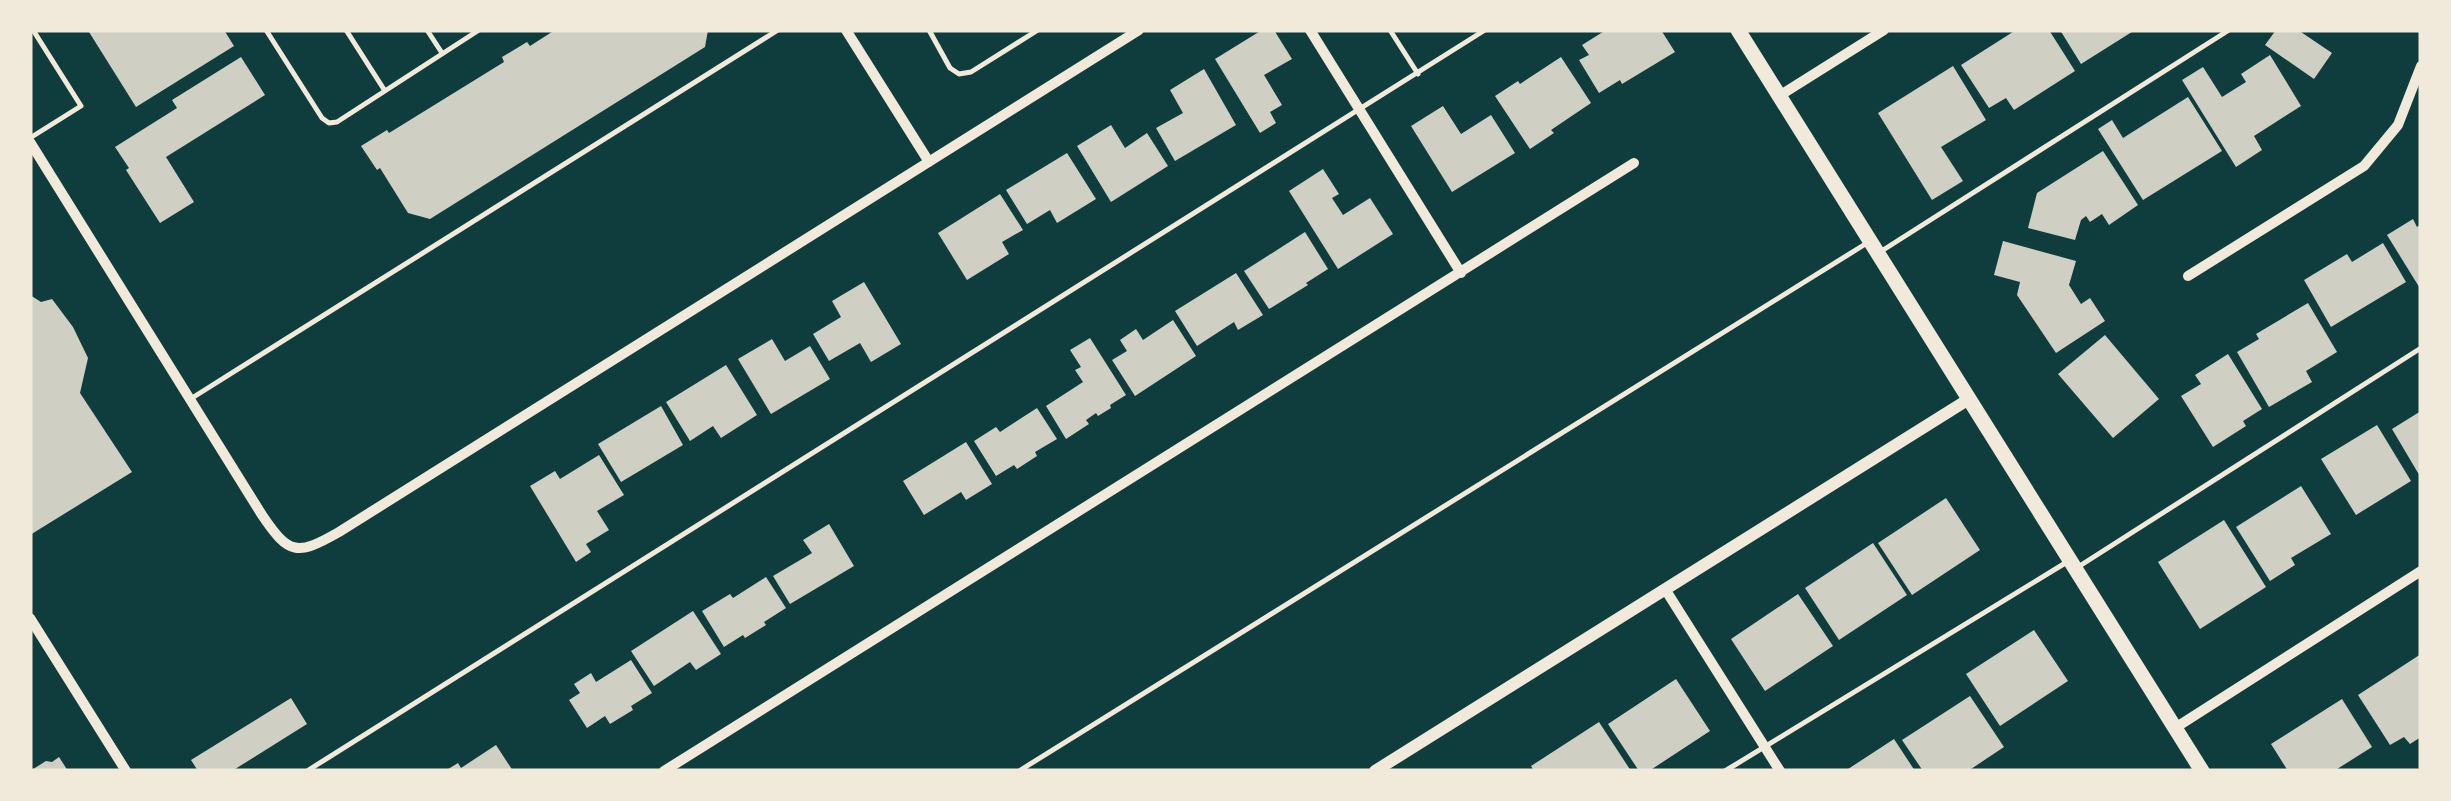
<svg xmlns="http://www.w3.org/2000/svg" width="2451" height="801" viewBox="0 0 2451 801" font-family="Karla,sans-serif">
	<rect width="100%" height="100%" fill="#0f3d3e"/>
	<!-- building -->
	<path fill="#cfcfc3" d="M93,30H224L234,46L136,107L89,32Z
		M555,30H708L705,47L430,219L408,213L380,168L377,170L361,146L387,130L389,133L504,62L502,57L527,42L530,46Z
		M1262,30H1274L1292,59L1264,75L1282,105L1270,112L1276,123L1260,133L1215,59Z
		M1606,30H1661L1675,52L1622,84L1620,80L1599,93L1579,60L1589,55L1582,45Z
		M2016,30H2049L2075,71L2014,110L2006,98L1989,108L1961,65Z
		M2060,30H2135L2081,64Z
		M2276,30H2298L2332,53L2314,79L2265,45Z
		M2270,55L2301,106L2254,136L2262,150L2236,167L2182,80L2203,67L2222,97L2246,82L2241,74Z
		M241,57L265,95L166,157L194,202L160,223L126,170L129,168L115,147L177,108L172,100Z
		M1561,57L1591,103L1551,130L1554,133L1530,149L1495,96L1518,81L1520,84Z
		M1953,66L1986,120L1941,147L1963,181L1932,200L1878,113Z
		M1204,69L1236,125L1175,161L1156,128L1183,113L1170,90Z
		M2188,97L2222,151L2143,200L2098,129L2112,120L2123,138Z
		M1443,106L1461,134L1491,115L1515,153L1452,192L1411,126Z
		M1111,125L1125,148L1147,133L1168,166L1111,202L1077,146Z
		M2103,151L2138,205L2109,225L2102,214L2090,222L2086,216L2081,220L2075,240L2028,228L2037,193Z
		M1067,153L1096,199L1057,223L1050,210L1027,224L1006,190Z
		M1323,169L1339,194L1332,198L1343,215L1370,198L1393,234L1338,269L1289,191Z
		M1000,194L1023,230L1002,242L1009,254L967,280L938,233Z
		M2413,219L2417,227L2421,224V290L2387,235Z
		M1305,232L1328,269L1306,283L1308,285L1269,309L1244,271Z
		M2003,241L2076,261L2069,285L2081,304L2090,298L2105,321L2056,353L2017,295L2020,282L1994,275Z
		M2383,243L2406,282L2331,327L2304,280L2347,254L2352,262Z
		M1236,273L1263,315L1238,330L1234,322L1197,346L1175,311Z
		M864,282L901,344L871,362L860,343L829,361L813,334L841,317L832,301Z
		M30,295L41,302L52,299L73,327L88,358L80,393L132,472L30,535Z
		M2308,303L2337,352L2306,371L2312,382L2269,407L2237,352L2259,339L2256,334Z
		M1173,320L1196,356L1135,396L1112,360L1127,351L1120,340L1136,329L1143,340Z
		M2105,335L2159,399L2113,438L2058,374Z
		M1090,338L1126,395L1110,405L1111,408L1098,416L1096,413L1086,420L1089,424L1066,439L1046,406L1083,382L1075,370L1081,367L1070,350Z
		M772,339L785,361L810,346L830,379L771,414L738,359Z
		M2228,354L2262,409L2243,421L2246,426L2213,447L2181,396L2201,384L2195,375Z
		M726,365L757,415L721,438L713,426L690,441L666,402Z
		M661,406L683,445L621,482L598,444Z
		M1037,408L1057,439L1035,452L1037,456L1017,469L1014,465L996,476L974,441L996,427L1000,432Z
		M2421,411V478L2392,429Z
		M2377,425L2411,481L2356,515L2321,459Z
		M966,442L992,484L966,500L961,492L924,515L903,481Z
		M599,455L624,495L597,511L609,530L586,544L591,552L576,562L530,486L555,471L560,479Z
		M2301,486L2331,534L2291,558L2295,565L2270,581L2236,527Z
		M1946,498L1980,550L1912,595L1878,543Z
		M2224,520L2266,587L2200,629L2158,562Z
		M829,524L854,566L790,604L773,576L812,553L803,540Z
		M1873,543L1907,595L1839,640L1805,588Z
		M766,577L786,608L764,622L766,625L745,638L743,635L724,647L702,611L730,594L733,598Z
		M1798,594L1833,646L1765,691L1731,639Z
		M693,611L721,654L696,670L690,662L654,686L631,651Z
		M2034,630L2068,681L2000,726L1966,674Z
		M2421,654V737L2410,744L2404,737L2390,745L2358,695Z
		M631,660L652,693L631,706L633,710L610,724L605,716L587,728L569,700L580,693L574,684L591,673L596,682Z
		M1676,679L1710,731L1649,771H1639L1608,724Z
		M1970,696L2004,747L1968,771H1923L1902,740Z
		M291,698L307,724L232,771H198L191,760Z
		M2342,699L2372,747L2334,771H2288L2271,744Z
		M1599,722L1631,771H1534L1531,766Z
		M1894,739L1915,771H1845Z
		M496,745L513,771H445L458,763L461,768Z
		M59,757L68,771H30L46,761L52,762Z"/>
	<g fill="none" stroke-linecap="round" stroke-linejoin="round">
		<!-- service -->
		<path stroke="#f1e9da" stroke-width="5" d="M266,30L322,118L329,123L337,122L479,30
			M346,30L385,91
			M427,30L442,53
			M929,30L950,68L959,74L971,72L1038,30
			M1390,30L1418,74
			M30,138L81,106L33,30
			M1880,252L2229,30
			M192,398L778,30
			M2078,567L2421,348
			M307,771L1485,30
			M1019,771L1867,243
			M1725,771L2067,562"/>
		<!-- minor -->
		<path stroke="#f1e9da" stroke-width="10" d="M846,30L929,162
			M1310,30L1461,273
			M1779,96L1884,30
			M30,142L262,515C289,555 297,556 339,532L1139,30
			M2188,276L2364,166L2398,125L2421,66
			M1665,589L1780,771
			M30,618L126,771
			M2175,728L2421,571
			M664,771L1634,163"/>
		<!-- tertiary -->
		<path stroke="#f1e9da" stroke-width="12" d="M1375,771L1969,399"/>
		<!-- secondary -->
		<path stroke="#f1e9da" stroke-width="15" d="M1738,30L2202,771"/>
	</g>
	<!-- border -->
	<rect width="2451" height="801" fill="none" stroke="#f1e9da" stroke-width="65"/>
</svg>
